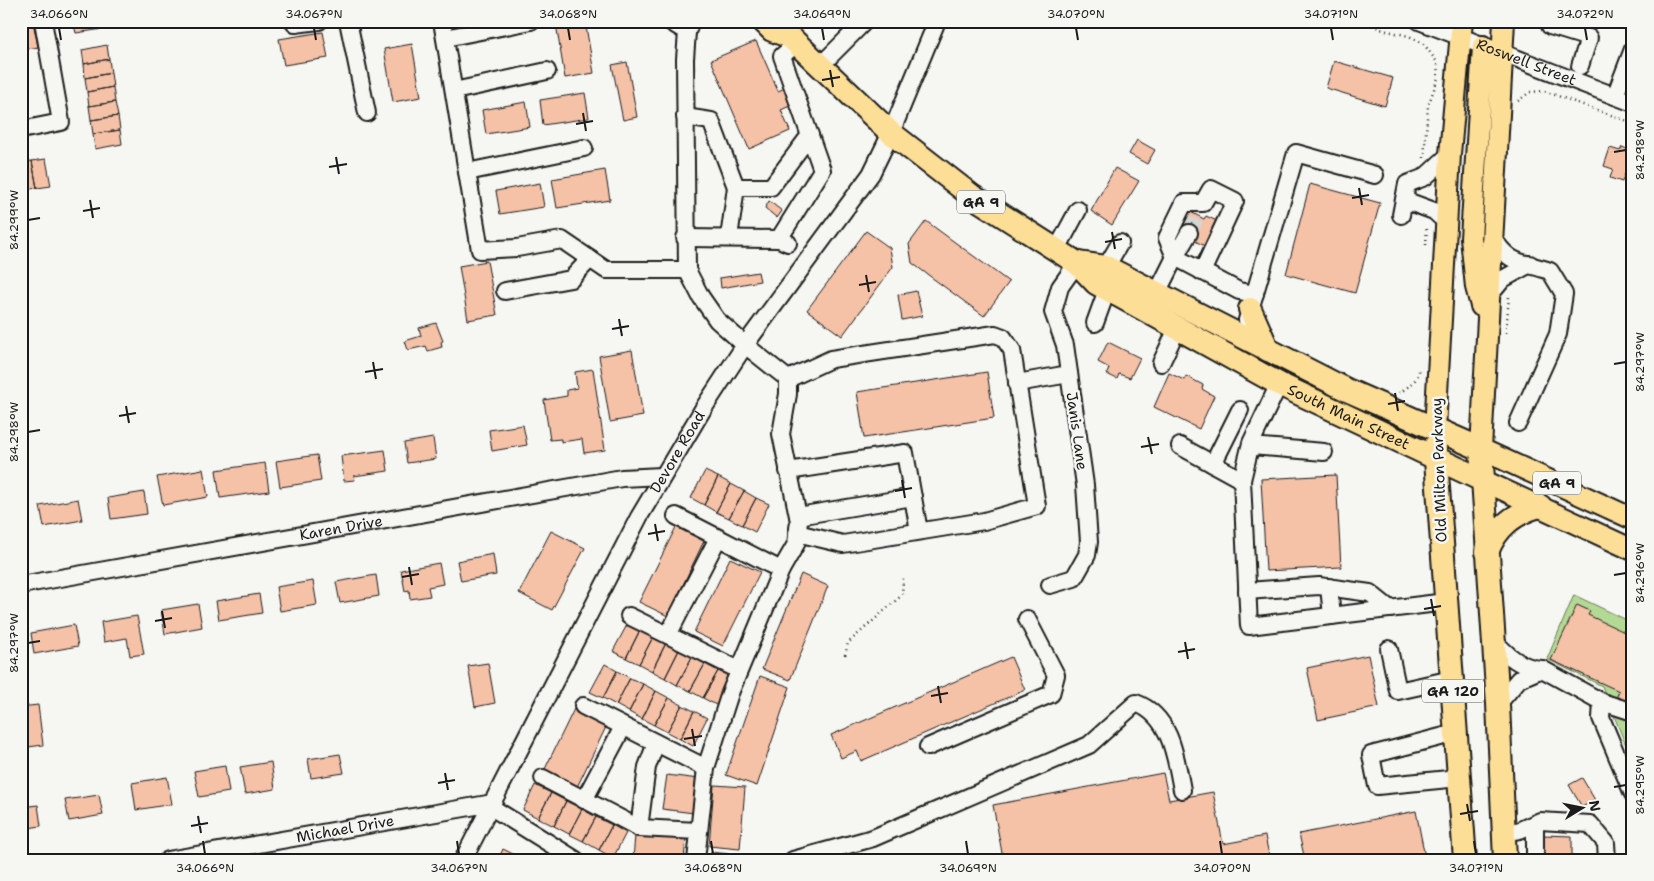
<svg xmlns="http://www.w3.org/2000/svg" width="1654" height="881" viewBox="0 0 1654 881" font-family="'Shantell Sans',sans-serif">
	<rect width="100%" height="100%" fill="#f6f6f2"/>
	<filter id="ink" filterUnits="userSpaceOnUse"><feTurbulence type="fractalNoise" baseFrequency=".02" numOctaves="2"/><feDisplacementMap in="SourceGraphic" scale="10" xChannelSelector="R" yChannelSelector="G"/><feConvolveMatrix kernelMatrix="1 2 1 2 8 2 1 2 1" color-interpolation-filters="sRGB"/></filter>
	<g filter="url(#ink)">
		<!-- green -->
		<path fill="#b3d995" stroke="#687a58" d="M1574,595L1633,623V763L1602,686L1547,659Z"/>
		<!-- building -->
		<path fill="#f5c1a7" stroke="#1c1c1c" d="M73,21H102L103,29L76,33Z
			M573,21H585L594,73L565,78L556,24Z
			M33,22L38,47L23,50L21,24Z
			M323,32L328,58L284,65L279,39Z
			M756,41L778,91L787,87L794,104L781,110L790,131L749,149L711,60Z
			M412,44L421,97L393,102L384,49Z
			M107,45L109,59L84,64L82,50Z
			M109,59L111,73L85,78L84,64Z
			M1334,61L1393,78L1385,106L1326,88Z
			M627,62L637,117L623,120L612,65Z
			M111,73L113,87L87,92L85,78Z
			M113,87L115,102L89,106L87,92Z
			M585,93L589,118L543,125L540,100Z
			M115,102L118,116L91,120L89,106Z
			M526,102L530,127L486,134L482,110Z
			M118,116L120,130L93,134L91,120Z
			M120,130L122,144L95,149L93,134Z
			M1137,140L1155,150L1147,164L1129,154Z
			M1622,147L1630,150L1629,156L1633,157V173L1626,171L1622,182L1610,178L1613,169L1604,166L1610,148L1620,151Z
			M46,159L51,186L37,188L32,161Z
			M32,161L37,188L23,190L21,162Z
			M1115,168L1139,181L1112,225L1091,211Z
			M605,170L610,200L557,208L552,179Z
			M540,183L544,207L500,214L496,191Z
			M1310,184L1380,203L1355,293L1286,274Z
			M769,201L782,211L777,218L765,208Z
			M1183,208L1204,219L1206,216L1217,221L1205,246L1195,241L1197,236L1175,227Z
			M926,221L1009,282L984,316L912,263L909,244Z
			M866,231L890,248L893,267L842,336L807,310Z
			M487,261L497,315L468,320L459,266Z
			M758,272L760,281L721,288L720,278Z
			M916,291L922,316L902,320L898,295Z
			M436,323L443,341L441,342L442,347L428,351L426,346L408,350L405,341L421,336L419,328Z
			M1108,342L1140,358L1130,378L1119,374L1117,379L1107,374L1109,368L1098,362Z
			M632,350L643,416L610,422L599,356Z
			M593,369L605,450L584,453L582,439L561,442V439L550,440L544,400L567,396V390L577,388L575,372Z
			M987,372L994,418L864,438L857,392Z
			M1169,373L1184,380L1186,376L1203,385L1202,389L1214,396L1199,429L1154,407Z
			M523,425L527,445L492,451L489,430Z
			M433,438L436,459L407,463L404,443Z
			M385,450L388,471L354,476L355,480L344,481L341,456Z
			M317,455L321,481L280,487L276,461Z
			M265,463L269,491L220,498L216,470Z
			M203,469L208,497L163,505L157,477Z
			M705,471L718,477L704,505L691,498Z
			M1336,475L1341,567L1266,571L1261,479Z
			M718,477L731,484L716,512L704,505Z
			M731,484L744,491L729,518L716,512Z
			M744,491L756,498L742,525L729,518Z
			M144,492L147,514L111,519L108,498Z
			M756,498L769,504L755,532L742,525Z
			M78,499L82,520L44,527L40,506Z
			M676,527L704,541L668,616L639,602Z
			M551,531L585,548L552,610L519,593Z
			M493,554L496,575L461,581L457,561Z
			M730,558L760,572L723,646L694,632Z
			M439,563L443,584L428,587L430,596L410,599L409,590L405,591L401,570Z
			M801,574L828,586L790,680L762,669Z
			M376,575L379,596L340,603L336,582Z
			M313,581L317,605L280,611L276,587Z
			M259,594L262,613L219,620L216,601Z
			M198,604L202,627L165,634L161,610Z
			M1577,605L1590,611L1588,615L1633,636V700L1629,708L1615,701L1619,691L1551,660Z
			M137,616L144,654L130,656L127,638L104,642L101,622Z
			M628,623L640,630L626,658L613,651Z
			M74,625L78,646L34,654L31,633Z
			M640,630L653,637L639,664L626,658Z
			M653,637L666,643L652,671L639,664Z
			M666,643L679,650L665,678L652,671Z
			M679,650L692,657L677,685L665,678Z
			M1368,655L1379,707L1318,720L1307,668Z
			M692,657L705,664L690,691L677,685Z
			M1011,657L1025,690L861,761L857,751L841,758L831,735Z
			M488,663L495,703L475,707L468,666Z
			M605,664L617,671L603,698L590,692Z
			M705,664L718,671L703,698L690,691Z
			M617,671L630,678L616,705L603,698Z
			M718,671L730,677L716,705L703,698Z
			M760,676L790,687L757,786L726,775Z
			M630,678L643,684L629,712L616,705Z
			M643,684L656,691L642,719L629,712Z
			M656,691L669,698L654,725L642,719Z
			M669,698L682,705L667,732L654,725Z
			M38,705L43,745L21,748V707Z
			M682,705L694,711L680,739L667,732Z
			M574,709L607,725L576,789L543,773Z
			M694,711L707,718L693,746L680,739Z
			M340,754L344,773L311,778L308,759Z
			M271,762L275,789L245,794L240,767Z
			M225,766L229,792L199,797L194,771Z
			M1163,773L1169,800L1213,792L1223,844L1265,836L1270,860H993L1003,858L993,805Z
			M667,775L699,779L694,813L662,809Z
			M167,777L172,804L136,810L132,783Z
			M1582,778L1595,800L1582,807L1569,785Z
			M535,785L551,793L538,818L523,810Z
			M714,785L745,787L740,849L709,846Z
			M551,793L566,801L554,826L538,818Z
			M99,795L103,815L69,821L65,800Z
			M566,801L582,809L569,834L554,826Z
			M38,805L41,826L21,829V807Z
			M582,809L596,817L583,841L569,834Z
			M1416,811L1425,857L1410,860H1305L1299,834Z
			M596,817L612,825L599,850L583,841Z
			M612,825L626,833L613,858L599,850Z
			M635,835L686,838L684,860H633Z
			M1543,835L1572,836V860H1542Z
			M503,849L519,857L518,860H498Z
			M711,852L740,855V860H710Z"/>
		<g fill="none" stroke-linecap="round" stroke-linejoin="round">
			<!-- minor-tunnel -->
			<path stroke="#d5d5d2" stroke-width="16" stroke-dasharray="16 8" stroke-linecap="butt" d="M1189,233L1197,215"/>
			<!-- minor casing -->
			<g stroke="#1c1c1c" stroke-width="20">
				<g id="minor">
					<path d="M294,21L295,24L319,21"/>
					<path d="M348,21L367,113"/>
					<path d="M442,21L480,250L517,248L562,240L606,270H687"/>
					<path d="M669,21L687,32"/>
					<path id="s1" d="M1419,21L1633,103"/>
					<path d="M1552,21L1550,26L1589,38L1580,66"/>
					<path d="M445,38L531,21"/>
					<path d="M820,66L865,21"/>
					<path d="M454,91L547,71"/>
					<path d="M1615,96L1633,49"/>
					<path d="M685,117L711,121L736,187H771L810,135"/>
					<path d="M21,130L61,122L43,21"/>
					<path d="M467,172L584,148"/>
					<path d="M1404,200L1434,211L1447,223"/>
					<path d="M1401,215L1407,184L1425,177L1450,154"/>
					<path d="M1492,236C1509,265 1520,261 1550,271L1564,294L1558,334L1518,423"/>
					<path d="M685,238L779,239L788,243"/>
					<path d="M729,238L736,187"/>
					<path d="M779,239L822,170L782,56L796,44"/>
					<path d="M1056,251L1078,210"/>
					<path d="M1175,257L1167,238L1184,203H1203L1211,189L1235,201L1202,272"/>
					<path d="M1175,257L1189,233"/>
					<path d="M1106,267L1120,243"/>
					<path d="M505,291L571,279L590,259"/>
					<path d="M1157,293L1175,257L1239,291L1255,294"/>
					<path d="M1488,297L1503,279L1530,264"/>
					<path d="M1247,320L1296,153L1375,175"/>
					<path d="M1095,323L1107,290"/>
					<path d="M1161,363L1177,329"/>
					<path d="M788,379L831,359L995,334L1003,337L1012,350L1037,506L984,521L843,544L797,533"/>
					<path d="M1017,383L1069,374"/>
					<path d="M1180,446L1242,480L1249,626L1446,602"/>
					<path d="M1251,446L1324,452"/>
					<path d="M1213,464L1240,410"/>
					<path d="M788,471L905,453L919,531"/>
					<path d="M1242,480L1251,443L1279,384"/>
					<path d="M676,516L781,570"/>
					<path d="M798,516L913,497"/>
					<path id="s2" d="M21,585L622,478L662,476"/>
					<path d="M1050,585L1074,578L1087,555L1089,542L1085,485L1065,345L1053,312L1060,287L1077,263"/>
					<path d="M1329,587L1332,616"/>
					<path d="M1247,591L1319,586L1370,593L1390,609"/>
					<path d="M629,616L739,670"/>
					<path d="M668,635L718,538"/>
					<path d="M1494,641C1508,656 1521,668 1542,669L1602,702L1633,712"/>
					<path d="M1389,649L1398,691L1452,679"/>
					<path d="M1602,702L1601,718L1633,794"/>
					<path d="M1498,704L1519,679L1542,669"/>
					<path d="M583,706L706,768"/>
					<path d="M1456,733L1371,755L1377,786L1459,778"/>
					<path d="M928,747L1051,694L1056,675L1027,619"/>
					<path d="M543,778L639,828L698,831"/>
					<path d="M584,800L623,727"/>
					<path d="M491,807L576,860"/>
					<path d="M1535,824V860"/>
					<path d="M639,828L647,767L656,743"/>
					<path d="M1504,833L1520,830L1540,821L1590,824L1606,843L1607,860"/>
					<path id="s3" d="M168,860L493,803"/>
					<path id="s4" d="M463,860L639,517L703,409L745,345L717,320L701,297L687,270L685,59L687,32L691,21"/>
					<path d="M696,860L706,768L730,693L781,570L796,544L799,521L781,434L788,394V379L745,345L871,174L891,133L937,21"/>
					<path d="M793,860L873,838L1089,745L1136,703C1171,716 1176,758 1182,790"/>
				</g>
			</g>
			<!-- major casing -->
			<g stroke="#1c1c1c" stroke-width="24">
				<path id="major" d="M1504,21L1481,449L1633,519
					M1481,306L1476,287L1471,238L1483,46
					M1435,430L1450,154L1462,21
					M1482,480L1633,550"/>
			</g>
			<!-- highway casing -->
			<g stroke="#1c1c1c" stroke-width="26">
				<g id="highway">
					<path id="s5" d="M763,21L772,30L790,37L891,133L972,196L1077,263L1096,283L1279,384L1482,480"/>
					<path d="M1077,263L1106,267L1349,391L1481,449L1498,704L1505,860"/>
					<path d="M1250,309L1268,350"/>
					<path d="M1435,446L1465,860"/>
					<path d="M1487,552C1497,527 1514,513 1540,506"/>
				</g>
			</g>
			<!-- path -->
			<path stroke="#1c1c1c" stroke-width="2.5" stroke-dasharray="1 4" stroke-linecap="butt" d="M1363,21L1383,30L1409,36L1423,43L1437,62L1438,78L1428,106L1424,158
				M1518,101L1530,92L1544,91L1633,123
				M1426,245L1427,226
				M1506,333L1509,296
				M1399,393C1407,388 1418,381 1419,370
				M845,655L848,643L902,595L903,578"/>
			<!-- minor -->
			<use href="#minor" stroke="#f6f6f2" stroke-width="16"/>
			<!-- major -->
			<use href="#major" stroke="#fdde96" stroke-width="20"/>
			<!-- highway -->
			<use href="#highway" stroke="#fdde96" stroke-width="22"/>
		</g>
	</g>
	<!-- ticks -->
	<path fill="none" stroke="#1c1c1c" stroke-width="2" d="M59,28L61,40M314,28L316,40M568,28L570,40M822,28L824,40M1076,28L1078,40M1331,28L1333,40M1585,28L1587,40M830,70L833,87M822,80L840,77M583,113L586,131M576,124L593,121M1614,152L1626,150M336,157L339,174M329,167L347,164M1359,188L1362,205M1352,198L1369,195M90,200L93,218M83,211L100,208M28,220L40,218M1112,232L1115,249M1105,242L1122,239M866,275L869,292M859,285L876,282M619,319L622,336M612,329L629,326M373,362L376,379M1614,364L1626,362M365,372L383,369M1395,393L1398,411M1388,404L1405,401M126,406L129,423M119,416L136,413M28,432L40,430M1148,437L1152,454M1141,447L1159,444M902,480L905,498M895,491L912,488M655,524L658,541M648,534L665,531M409,567L412,585M1614,575L1626,573M402,577L419,574M1431,599L1434,616M1424,609L1441,606M162,611L165,628M155,621L172,618M1185,642L1188,659M28,643L40,641M1178,652L1195,649M938,686L941,703M931,696L948,693M692,729L695,746M684,739L702,736M445,773L448,790M438,783L455,780M1614,787L1626,785M1467,804L1470,821M1460,814L1478,811M198,816L201,833M191,826L208,823M203,841L205,854M457,841L459,854M711,841L713,854M966,841L968,854M1220,841L1222,854M1474,841L1476,854"/>
	<g text-anchor="middle" dominant-baseline="central" stroke-width="5" stroke-linejoin="round" paint-order="stroke">
		<!-- shield labels -->
		<g fill="#f6f6f2" stroke="#5d5d5c" stroke-width="1">
			<rect x="957" y="190.5" width="48" height="23" rx="4"/>
			<rect x="1533" y="471.5" width="48" height="23" rx="4"/>
			<rect x="1422" y="679.5" width="62" height="23" rx="4"/>
		</g>
		<g font-size="14" font-weight="bold" fill="#1c1c1c">
			<text x="981" y="202">GA 9</text>
			<text x="1557" y="483">GA 9</text>
			<text x="1453" y="691">GA 120</text>
		</g>
		<!-- street labels -->
		<g font-size="15" fill="#1c1c1c" stroke="#f6f6f2">
			<text stroke="none"><textPath href="#s1" startOffset="115">Roswell Street</textPath></text>
			<text stroke="none"><textPath href="#s5" startOffset="712">South Main Street</textPath></text>
			<text transform="translate(1077 431) rotate(82)">Janis Lane</text>
			<text stroke="none"><textPath href="#s4" startOffset="461">Devore Road</textPath></text>
			<text transform="translate(1439 470) rotate(-92)">Old Milton Parkway</text>
			<text stroke="none"><textPath href="#s2" startOffset="325">Karen Drive</textPath></text>
			<text stroke="none"><textPath href="#s3" startOffset="180">Michael Drive</textPath></text>
		</g>
	</g>
	<!-- margin -->
	<rect width="1654" height="881" fill="none" stroke="#f6f6f2" stroke-width="55"/>
	<!-- north arrow -->
	<g transform="translate(1582 808) rotate(80)" stroke="#f6f6f2" stroke-width="4" paint-order="stroke">
	<path d="M0-4L9 19L0 12L-9 19Z" fill="#1c1c1c"/>
	<text y="-8" font-size="14" font-weight="bold" text-anchor="middle" fill="#1c1c1c">N</text>
	</g>
	<rect x="28" y="28" width="1598" height="826" fill="none" stroke="#1c1c1c" stroke-width="2"/>
	<g font-size="12" text-anchor="middle" fill="#1c1c1c">
		<text x="59" y="18">34.066°N</text>
		<text x="314" y="18">34.067°N</text>
		<text x="568" y="18">34.068°N</text>
		<text x="822" y="18">34.069°N</text>
		<text x="1076" y="18">34.070°N</text>
		<text x="1331" y="18">34.071°N</text>
		<text x="1585" y="18">34.072°N</text>
		<text transform="translate(1640 150) rotate(-90)" y="4">84.298°W</text>
		<text transform="translate(14 220) rotate(-90)" y="4">84.299°W</text>
		<text transform="translate(1640 362) rotate(-90)" y="4">84.297°W</text>
		<text transform="translate(14 432) rotate(-90)" y="4">84.298°W</text>
		<text transform="translate(1640 573) rotate(-90)" y="4">84.296°W</text>
		<text transform="translate(14 643) rotate(-90)" y="4">84.297°W</text>
		<text transform="translate(1640 785) rotate(-90)" y="4">84.295°W</text>
		<text x="205" y="872">34.066°N</text>
		<text x="459" y="872">34.067°N</text>
		<text x="713" y="872">34.068°N</text>
		<text x="968" y="872">34.069°N</text>
		<text x="1222" y="872">34.070°N</text>
		<text x="1476" y="872">34.071°N</text>
	</g>
</svg>
